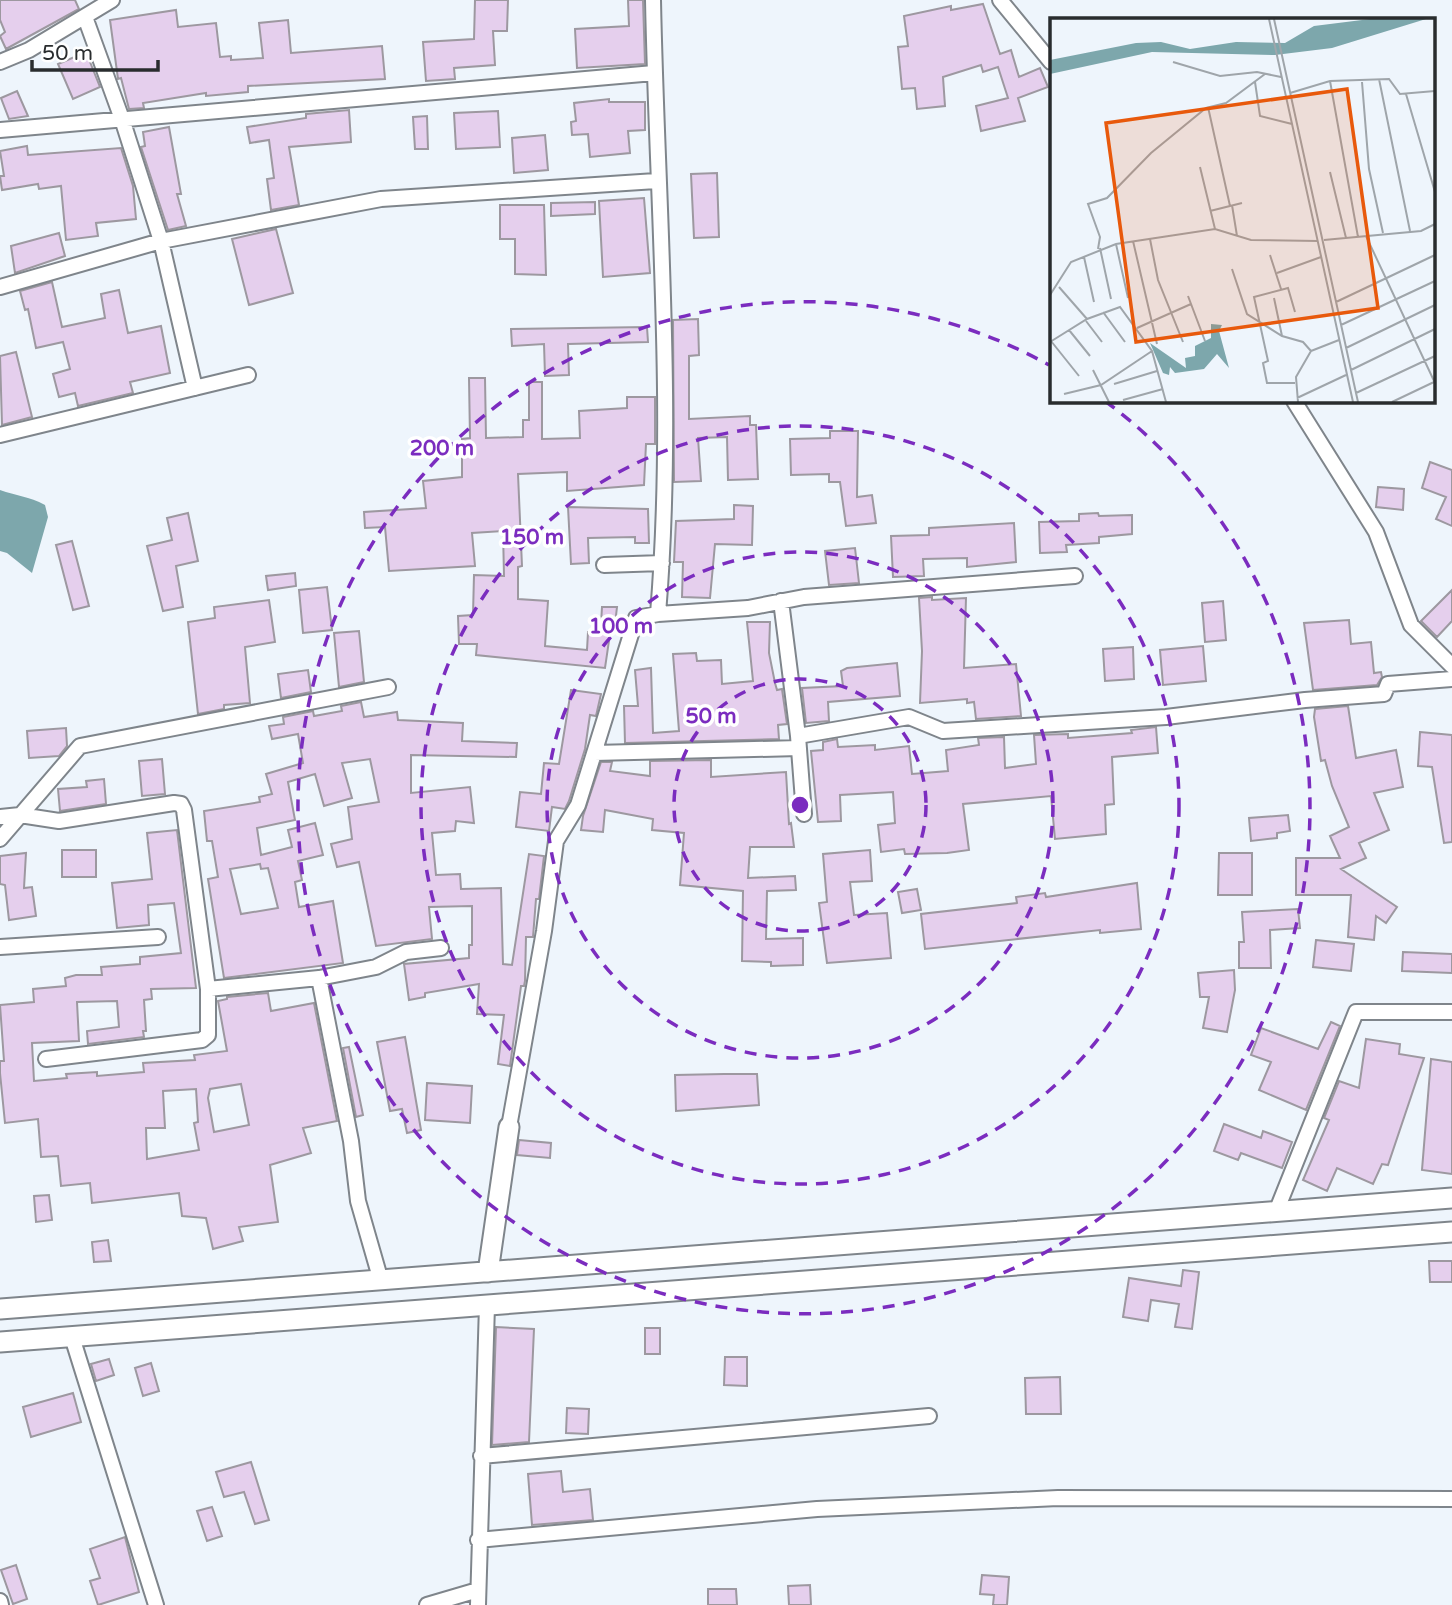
<svg xmlns="http://www.w3.org/2000/svg" width="1452" height="1605" viewBox="0 0 1452 1605" font-family="'Varela Round',sans-serif">
	<rect width="100%" height="100%" fill="#eef5fc"/>
	<!-- water -->
	<path fill="#7da7ac" d="M0,490C16,496 29,496 45,505L48,517L32,573L7,553L0,551Z"/>
	<!-- building -->
	<path fill="#e5cfed" stroke="#9d98a0" stroke-width="2" fill-rule="evenodd" d="M0,0H75L79,9L6,49L0,36L5,32L0,20Z
		M475,0H508L507,31H493L495,65L454,68L455,79L426,81L423,42L474,39Z
		M628,0H643L645,64L577,68L575,29L629,26Z
		M983,4L1000,54L1011,50L1019,77L1040,68L1048,87L1018,98L1025,121L981,131L976,106L1008,98L998,67L983,72L981,65L943,77L945,106L917,109L915,88L902,89L898,47L908,46L904,16L951,6V10Z
		M176,10L178,27L216,23L220,57L231,56V60L263,58L259,23L288,20L291,53L382,46L385,79L248,86V92L206,96V93L143,103L144,108L129,109L121,78L118,79L110,20Z
		M86,52L100,87L73,99L58,64Z
		M17,91L28,116L9,119L1,98Z
		M609,99V102H645V130L628,131L630,153L590,157L588,134L572,135L571,122L576,121L574,103Z
		M349,110L351,142L289,147L299,205L271,210L267,179L274,178L269,140L250,143L247,127L306,118V114Z
		M498,111L500,147L456,149L454,113Z
		M427,116L428,149H415L413,117Z
		M169,127L181,194H177L186,226L168,230L141,147L145,146L143,132Z
		M545,135L548,170L514,173L512,138Z
		M27,146L28,155L121,148L133,186L136,219L96,223L98,236L66,240L61,186L39,189L38,184L2,190L0,176H4L0,151Z
		M717,173L719,237L694,238L691,174Z
		M644,198L650,273L603,277L599,201Z
		M595,202V214L551,216V203Z
		M500,205H544L546,275L515,274V239H500Z
		M276,229L293,293L249,305L232,239Z
		M59,233L65,256L15,273L11,246Z
		M52,282L62,327L105,318L101,294L119,290L128,333L161,326L170,373L130,382L133,393L78,406L75,393L59,397L53,374L70,369L63,342L36,348L28,309L25,310L20,291Z
		M698,319L699,355L689,356V419L750,416V425H756L758,479L728,480L727,437L698,438L701,481L674,482L673,320Z
		M647,327L648,342L568,344L569,375L545,376L544,344L512,346L511,329Z
		M16,352L32,417L2,425L0,356Z
		M469,378H485L486,438L523,437V420H529V382H542V439L580,438L579,411L627,408V397H655V444H646L644,485L567,491V472L518,474L522,566L518,567V599L548,601L545,646L587,650L588,632L610,634L605,668L476,655L477,644H459L458,616L473,615L474,575L504,576L503,531L472,533L475,566L389,571L385,527L365,528L364,512L426,508L423,481L462,477V439L470,438Z
		M830,431H858L857,497L872,495L876,523L846,526L840,482H829V474L791,475L790,439L830,438Z
		M1430,462L1452,470V526L1436,519L1446,497L1422,488Z
		M1378,487L1404,489L1403,510L1376,507Z
		M734,505L753,506L752,545L715,544L710,598L682,597L683,562H674L676,521L734,519Z
		M568,507L648,509L649,543H635V537L588,538L589,563L571,564Z
		M188,513L198,561L176,566L183,607L163,611L147,546L172,540L167,518Z
		M1098,513L1099,516L1132,515V534L1099,537V543L1066,545L1067,552L1040,553L1039,522L1079,521V514Z
		M1014,523L1016,562L967,567V558L923,559L924,576L893,577L891,536L929,535V528Z
		M72,541L89,606L73,610L56,545Z
		M855,548L859,583L829,585L825,551Z
		M295,573L296,586L268,590L266,576Z
		M327,587L332,630L303,633L299,590Z
		M1452,590V621L1437,637L1421,621Z
		M932,597V600L966,598L964,668L1016,664L1021,716L976,719L974,702L967,703V699L920,703L922,651L919,598Z
		M269,600L275,642L245,647L250,703L224,705V709L198,714L188,622L215,618L214,607Z
		M1223,601L1226,640L1205,642L1202,603Z
		M602,607H617L615,624H601Z
		M1349,620L1351,644L1371,642L1374,673L1381,672L1382,677L1377,685L1313,690L1304,623Z
		M747,622H770L769,653L775,683L777,690L782,689L787,724L778,725L779,739L625,743L624,706H638L635,670L651,668L653,733L679,731L673,654L696,653L697,661L721,660L722,684L753,681Z
		M359,631L364,682L339,687L334,633Z
		M1203,646L1206,681L1163,685L1160,650Z
		M1133,647L1134,679L1105,681L1103,649Z
		M897,663L900,696L828,702L829,721L806,723L802,688L843,686L841,671L847,668Z
		M308,670L311,692L281,698L278,674Z
		M571,690L601,694L596,716L590,715L585,749L569,801L565,809L552,807L549,831L516,827L520,792L541,794L544,763L559,764Z
		M361,702L364,717L397,712L398,720L463,723L462,741L517,743L516,757L411,755V793L470,787L474,823L456,821L455,831L432,833L436,875L460,874L461,889L501,888L503,964L512,965L529,854L544,856L539,899H536L533,937H526L525,981L524,986H521L510,1066L498,1064L504,1015L477,1014L479,984L425,993V997L409,1000L404,964L469,958V945H472V906L429,907L432,939L376,946L359,862L337,867L331,844L352,839L348,807L379,802L370,759L342,763L352,798L324,806L315,774L288,782L295,820L257,828L261,855L292,847L288,830L315,823L323,855L298,861L302,880L295,882L299,907L333,901L343,963L224,978L208,879L218,877L212,841H207L204,811L260,802L259,797L272,794L266,774L303,763L298,734L272,739L269,726L284,724L283,717L313,711L314,716L342,711L341,706ZM260,864L261,869L268,868L278,908L241,914L230,869Z
		M1348,706L1356,758L1396,750L1403,787L1374,793L1389,830L1359,843L1366,858L1341,869L1397,907L1386,923L1376,916L1374,940L1348,937L1351,895H1296V858H1340L1330,836L1349,827L1332,786L1325,760L1321,761L1314,717L1315,709Z
		M1156,727L1158,753L1112,757L1114,804L1105,805L1106,834L1055,839L1051,796L963,804L969,850L947,853L905,854L904,849L881,852L878,825L895,823L893,792L840,795L841,821L818,822L811,751L823,750V742L837,739L838,747L875,745V750L909,746L912,774L948,771L946,750L979,745L978,738L1004,737L1005,768L1036,764L1034,735L1068,734V738L1132,733L1131,730Z
		M66,728L67,746L59,756L29,758L27,731Z
		M1420,732L1452,735V842L1444,843L1432,767L1418,766Z
		M162,759L165,794L142,796L139,761Z
		M711,760V777L786,772L789,824L791,823L794,847H750L748,878L795,876L796,890L767,891L766,939L803,938V965L771,966V962L742,961L743,891L680,885L684,833L652,830L653,819L605,810L603,832L581,830L583,816L601,762H612L610,771L650,776V761Z
		M104,779L106,804L60,811L58,789L87,787L86,781Z
		M1288,815L1290,831L1277,833V838L1251,841L1249,818Z
		M177,830L196,988L151,989L152,999L144,1000L146,1031H143L144,1037L88,1044L87,1031L119,1027L117,1001L77,1002L79,1041L32,1043L34,1081L67,1078L66,1074L97,1072V1076L144,1072L143,1063L195,1060L194,1055L227,1051L218,1001L227,999V997L268,993L271,1011L314,1003L337,1121L303,1128L311,1153L270,1165L278,1222L239,1227L243,1241L213,1249L206,1218L182,1216L179,1193L92,1203L90,1183L61,1186L58,1156L41,1157L38,1119L5,1123L0,1073V1061H4L0,1005L34,1002L33,989L66,986L65,978L76,975H102L101,967L140,964V957L181,953L174,903L148,905L149,925L117,928L112,883L152,879L147,833ZM241,1084L249,1125L214,1132L208,1098L210,1089ZM196,1089L198,1122L194,1123L199,1150L147,1159L146,1128H165L163,1091Z
		M62,850H96V877H62Z
		M870,850L872,881L850,882L854,915L887,913L891,958L827,963L819,903L827,902L823,854Z
		M26,853L24,888L32,887L36,916L9,920L5,885L0,884V856Z
		M1219,853H1252V895H1218Z
		M1137,883L1141,929L1100,933V930L925,949L921,914L1017,903L1016,897L1045,893L1046,897Z
		M917,889L921,910L902,913L898,892Z
		M1298,909L1300,928L1270,930L1271,968H1239V942H1244L1242,912Z
		M1316,940L1354,944L1351,971L1313,967Z
		M1403,952L1452,954V973L1402,971Z
		M1234,970L1235,990L1227,1032L1203,1028L1209,997H1200L1198,973Z
		M1331,1022L1340,1026L1306,1110L1259,1090L1271,1062L1251,1055L1261,1028L1318,1049Z
		M405,1037L421,1130L407,1133L402,1109L390,1111L377,1042Z
		M1366,1039L1400,1044L1399,1054L1424,1058L1388,1165L1382,1164L1373,1184L1337,1168L1327,1191L1303,1180L1329,1120L1324,1118L1339,1081L1359,1088Z
		M349,1047L363,1115L356,1117L343,1048Z
		M1431,1059L1452,1062V1174L1422,1170Z
		M724,1074H757L759,1105L676,1111L675,1075Z
		M427,1083L472,1086L470,1123L425,1120Z
		M1224,1124L1261,1138L1263,1131L1292,1142L1282,1168L1241,1153L1238,1160L1214,1151Z
		M519,1140L551,1143L550,1158L517,1155Z
		M49,1195L52,1220L36,1222L34,1196Z
		M108,1240L111,1261L94,1262L92,1242Z
		M1429,1261H1452V1282H1430Z
		M1183,1270L1199,1272L1192,1329L1175,1327L1179,1304L1151,1300L1148,1321L1123,1317L1129,1278L1181,1286Z
		M496,1327L534,1329L529,1442L492,1445Z
		M645,1328H660V1354H645Z
		M725,1357H747V1386L724,1385Z
		M109,1359L114,1375L96,1381L91,1364Z
		M151,1363L159,1391L143,1396L135,1368Z
		M1060,1377L1061,1414H1026L1025,1378Z
		M73,1393L81,1422L31,1437L23,1407Z
		M567,1408L589,1409L588,1434L566,1433Z
		M251,1462L269,1520L255,1524L244,1492L224,1497L216,1472Z
		M561,1471L563,1492L590,1489L593,1520L532,1525L528,1474Z
		M212,1507L222,1536L207,1541L197,1511Z
		M125,1537L139,1592L98,1605L90,1581L100,1578L90,1549Z
		M16,1565L27,1599L13,1604L1,1570Z
		M982,1575L1009,1577L1007,1605H993L994,1595L980,1594Z
		M810,1585L811,1605H789L788,1586Z
		M708,1589H736L737,1605H708Z"/>
	<g fill="none" stroke-linecap="round" stroke-linejoin="round">
		<!-- street casing -->
		<g stroke="#7f858b" stroke-width="18">
			<path id="street" d="M1000,0L1051,62
				M85,17L122,119L161,241L195,388
				M0,62L29,50L112,0
				M0,130L654,73
				M0,287L161,241L381,199L656,181
				M1294,401L1376,532L1411,625L1452,666
				M0,435L248,375
				M604,565L662,563
				M781,601L798,736L804,814
				M658,614L748,608L804,597L1075,576
				M798,736L909,717L943,731L1166,717L1305,700L1384,694L1388,684L1452,679
				M594,753L799,748
				M0,817L20,815L59,821L174,803L181,804L184,810L208,989V1035L202,1040L46,1059
				M0,839L80,746L388,687
				M0,947L158,937
				M319,978L351,1141L358,1201L381,1281
				M208,989L319,978L376,967L406,952L441,948
				M509,1127L544,931L556,841L578,805L636,618L658,614C675,409 657,205 653,0
				M1276,1212L1356,1012H1452
				M72,1337L156,1605
				M481,1456L929,1416
				M478,1540L817,1509L1058,1498L1452,1499
				M0,1601L1,1605
				M427,1605L478,1590
				M478,1605L487,1305"/>
		</g>
		<!-- secondary casing -->
		<g stroke="#7f858b" stroke-width="23">
			<path id="secondary" d="M488,1272L509,1127
				M0,1309L1452,1198
				M0,1342L1452,1232"/>
		</g>
		<!-- street -->
		<use href="#street" stroke="#fff" stroke-width="14"/>
		<!-- secondary -->
		<use href="#secondary" stroke="#fff" stroke-width="19"/>
	</g>
	<!-- distance rings -->
	<g fill="none" stroke="#7b2cbf" stroke-width="3.5" stroke-dasharray="12 9">
		<circle cx="800" cy="805" r="126"/>
		<circle cx="800" cy="805" r="253"/>
		<circle cx="800" cy="805" r="379"/>
		<path d="M1105 401A506 506 0 1 1 1049 365"/>
	</g>
	<!-- overview -->
	<g transform="translate(1050 18)">
		<rect width="385" height="385" fill="#eef5fc"/>
		<path d="M320,1H376L282,30L225,37L102,34L0,56V42L86,25L111,24L140,31L186,24L235,25L264,8ZM161,306L172,307L169,313L179,350L167,336L154,351L125,355L120,349L119,357L113,355L100,325L136,350L135,340L145,338V328L161,320Z" fill="#7da7ac"/>
		<path fill="none" stroke="#9fa5aa" stroke-width="2" d="M219,1L303,384M224,1L308,384M123,44L170,58L207,54L231,59M329,61L360,213M280,63L308,219M205,64L210,98L242,106M312,64L319,151L333,215M240,75L280,63L339,61L350,76L385,73M356,76L385,174M158,89L180,188M150,149L165,211M280,154L296,220M182,187L187,218M160,193L192,185M316,218L385,365M100,221L108,262L133,324M274,222L371,213L385,206M83,223L107,326M66,226L78,280M50,230L61,281M48,231L50,219L38,186L57,180L101,135L156,90L176,85L215,56M220,237L231,271M34,239L44,284M182,251L197,296L232,318L253,324L261,333L289,322M227,255L271,239M9,269L37,301M0,277L21,244L66,226L165,211L201,222L268,223M138,278L155,323M224,280L232,318M286,284L385,237M53,294L75,324M36,303L52,324M291,307L385,263M87,310L141,286M19,312L40,338M1,323L29,358M0,324L37,301L70,289L102,333L116,384M296,330L385,287M43,352L59,384M301,352L385,311M245,365H217L213,345L218,343L204,279L238,270L245,294M64,366L107,353M306,375L385,338M14,376L51,367L102,333M247,380L296,357M73,382L113,371M248,384L246,359L261,333M342,384L384,364"/>
		<path fill="#e8590c" fill-opacity="0.15" stroke="#e8590c" stroke-width="3.5" d="M297,71L328,290L86,324L56,105Z"/>
		<rect width="385" height="385" fill="none" stroke="#292c2e" stroke-width="3.5"/>
	</g>
	<circle cx="800" cy="805" r="10" fill="#7b2cbf" stroke="#fff" stroke-width="3.5"/>
	<g font-size="21" text-anchor="middle" font-weight="bold" fill="#7b2cbf" stroke="#fff" stroke-width="7" stroke-linejoin="round" paint-order="stroke">
		<text x="442" y="455">200 m</text>
		<text x="532" y="544">150 m</text>
		<text x="621" y="633">100 m</text>
		<text x="711" y="723">50 m</text>
	</g>
	<!-- scale -->
	<path d="M32 60v10h126v-10" fill="none" stroke="#292c2e" stroke-width="3.5"/>
	<text x="42" y="60" font-size="21" fill="#292c2e" stroke="#ffffff" stroke-width="5" paint-order="stroke">50 m</text>
</svg>
